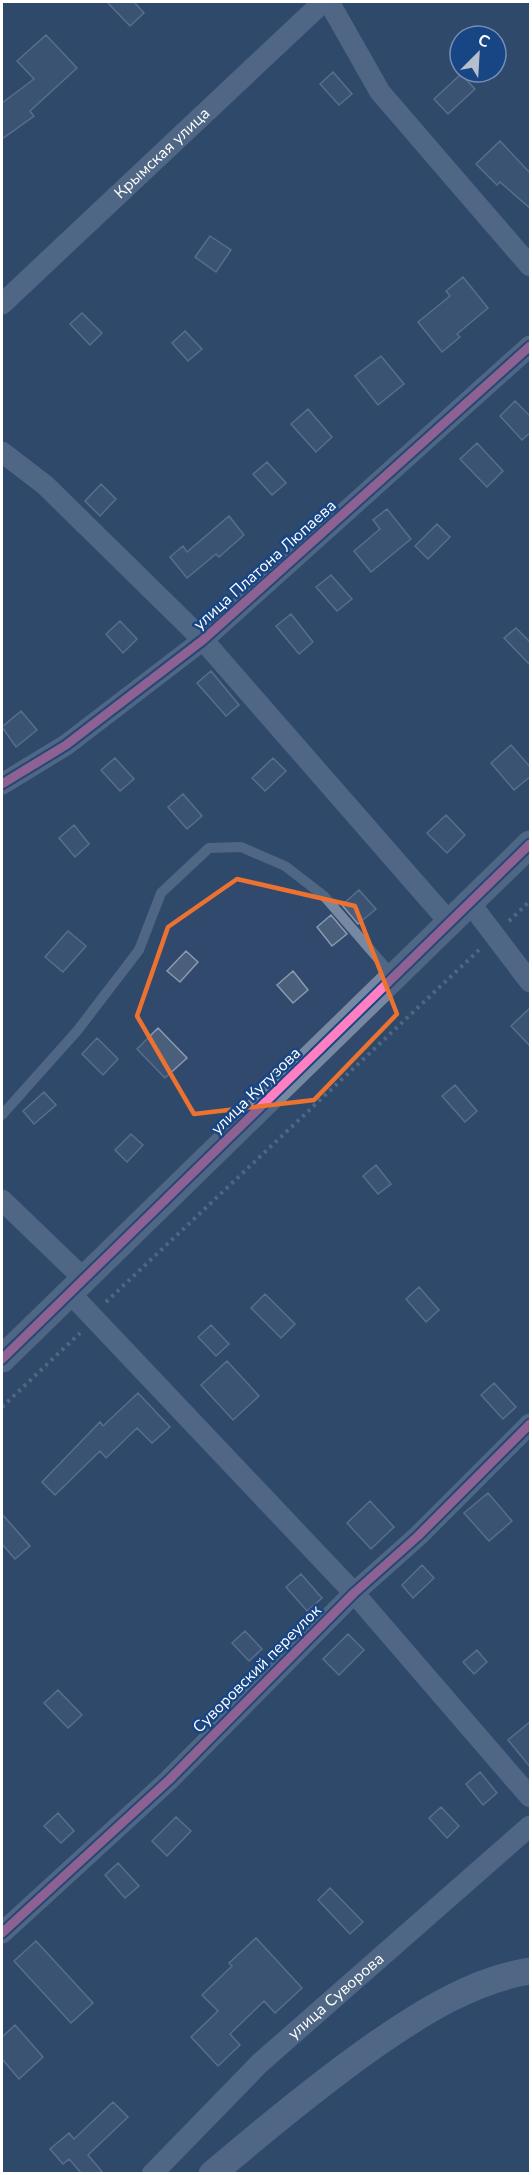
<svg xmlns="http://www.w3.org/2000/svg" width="532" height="2175" viewBox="0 0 532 2175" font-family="'Nunito Sans',sans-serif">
	<rect width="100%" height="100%" fill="#30496c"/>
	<!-- building -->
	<path fill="#4a5f7b" stroke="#8a9ab0" stroke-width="1.5" d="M107,2H134L144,13L130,26Z
		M46,35L77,68L30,111L34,116L2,139V103L34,79L17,61Z
		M333,72L352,94L339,105L320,84Z
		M461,74L475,89L448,114L434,99Z
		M500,141L531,174V209L500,182L497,185L476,164Z
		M210,236L231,250L216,272L195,257Z
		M463,277L488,308L457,334L460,337L442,352L418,322L450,296L446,291Z
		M82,313L102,333L90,345L70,324Z
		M185,331L202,349L188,361L172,343Z
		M381,356L404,384L378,405L355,376Z
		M515,401L531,417V432L522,440L500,416Z
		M308,409L332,437L316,452L291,424Z
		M477,443L503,471L487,487L460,459Z
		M267,462L286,483L272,495L253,474Z
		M101,484L116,499L100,516L85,501Z
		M387,509L411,539L371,572L354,551L380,529L373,520Z
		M229,516L244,535L219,557L216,554L187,578L170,557L183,546L187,552Z
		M437,524L450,537L428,559L415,546Z
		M331,575L352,599L337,611L316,587Z
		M291,614L313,642L299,654L276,626Z
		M120,621L137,639L123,653L106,634Z
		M516,628L531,643V666L504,638Z
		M211,671L239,705L226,716L197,683Z
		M21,711L37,730L16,747L2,727Z
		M511,745L531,768V776L514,790L491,763Z
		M115,758L134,779L120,791L101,770Z
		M273,758L286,771L265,791L252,778Z
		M183,794L202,816L187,829L168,807Z
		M446,815L465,835L447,853L427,833Z
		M74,825L89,844L75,857L59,838Z
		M359,890L376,909L358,924L342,905Z
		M331,915L347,934L332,946L317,927Z
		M68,931L86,946L63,972L45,957Z
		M186,951L198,962L180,982L167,971Z
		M293,971L308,990L293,1003L277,985Z
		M531,1007V1047L511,1026Z
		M158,1028L187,1058L165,1078L137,1049Z
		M97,1038L118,1059L103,1075L82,1054Z
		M455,1085L477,1111L465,1122L442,1096Z
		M44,1092L56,1105L34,1124L23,1111Z
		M131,1134L143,1145L127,1162L115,1150Z
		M376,1165L391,1184L378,1194L363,1176Z
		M419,1287L439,1310L426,1322L406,1299Z
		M265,1294L295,1324L281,1338L251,1308Z
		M211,1325L229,1344L216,1356L198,1337Z
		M227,1361L259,1396L233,1420L201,1385Z
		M494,1383L516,1407L503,1419L481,1395Z
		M138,1393L170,1427L152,1443L137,1428L106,1458L100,1451L55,1495L42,1482L100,1422L103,1426Z
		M488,1493L512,1521L489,1541L464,1513Z
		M370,1501L394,1527L371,1549L347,1523Z
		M2,1514L30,1546L15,1559L2,1544Z
		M422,1565L434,1578L413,1598L402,1585Z
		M301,1574L322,1598L307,1611L286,1587Z
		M245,1631L262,1649L249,1661L232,1643Z
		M348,1634L364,1650L339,1675L323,1659Z
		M477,1650L487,1662L474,1674L463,1662Z
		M58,1690L82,1715L68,1728L44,1703Z
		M531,1721V1768L508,1740Z
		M480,1772L497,1793L483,1805L466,1784Z
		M441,1807L459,1826L447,1838L429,1818Z
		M58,1813L74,1831L61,1843L44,1826Z
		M176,1817L191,1831L167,1856L152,1841Z
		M118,1863L139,1886L125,1898L105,1875Z
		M330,1888L363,1922L350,1934L318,1900Z
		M256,1938L302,1988L275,2013L264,2001L230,2034L240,2045L218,2066L191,2037L218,2011L202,1995L232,1966L229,1963Z
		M36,1941L93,2003L71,2023L14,1961Z
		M15,2025L43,2057L19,2079L2,2059V2037Z
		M113,2102L128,2117L88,2155L104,2174H82L69,2159L63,2164L50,2149L69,2133L74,2139Z"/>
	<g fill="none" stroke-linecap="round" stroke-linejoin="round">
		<!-- path -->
		<path stroke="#7789a2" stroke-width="4" stroke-dasharray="3 4.5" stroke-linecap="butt" d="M509,921L530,901
			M106,1302L480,949
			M2,1407L80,1333"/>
		<!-- service -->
		<path stroke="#7789a2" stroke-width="10" d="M2,1115L77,1031L139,950L161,893L209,848L241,847L285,866L324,896L394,977"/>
		<!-- minor -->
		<g stroke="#7789a2" stroke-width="21">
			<path d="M329,2L380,92L530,266"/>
			<path id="s1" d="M2,304L323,2"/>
			<path d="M2,452L45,485L203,640L450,923"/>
			<path d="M2,784L66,745L203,640L530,346"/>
			<path d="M470,903L530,982"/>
			<path d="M2,1200L84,1279"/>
			<path d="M70,1293L354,1593L530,1797"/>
			<path d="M2,1933L169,1780L354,1593L418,1536L530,1424"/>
			<path id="s2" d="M152,2174L260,2063L530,1826"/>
		</g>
		<!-- tertiary -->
		<path stroke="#7789a2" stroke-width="27" d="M2,1359L530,844
			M212,2174C265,2129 318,2085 375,2045C421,2013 473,1980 530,1971"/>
		<!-- cycleway casing -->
		<g stroke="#184584" stroke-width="13">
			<path id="cycleway" d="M2,784L66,745L203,640L530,346
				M2,1359L530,844
				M2,1933L169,1780L354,1593L418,1536L530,1424"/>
		</g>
		<!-- cycleway -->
		<use href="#cycleway" stroke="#ff80c0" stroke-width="9"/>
	</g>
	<!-- marked area -->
	<path d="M0 0H532V2175H0ZM237,879L355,906L397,1014L314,1100L194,1114L137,1016L168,927Z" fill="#30496c" fill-opacity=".55" fill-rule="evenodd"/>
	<path fill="none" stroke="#eb7230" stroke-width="4.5" stroke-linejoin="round" d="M237,879L355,906L397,1014L314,1100L194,1114L137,1016L168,927Z"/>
	<g text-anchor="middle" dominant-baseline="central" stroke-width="5" stroke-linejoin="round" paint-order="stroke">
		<!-- street labels -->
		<g font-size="16" fill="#fff" stroke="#184584">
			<text stroke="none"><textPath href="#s1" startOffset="220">Крымская улица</textPath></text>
			<text transform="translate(265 565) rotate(-42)">улица Платона Люпаева</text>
			<text transform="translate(256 1091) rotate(-44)">улица Кутузова</text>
			<text transform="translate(257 1669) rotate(-45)">Суворовский переулок</text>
			<text stroke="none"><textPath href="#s2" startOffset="256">улица Суворова</textPath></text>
		</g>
	</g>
	<!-- border -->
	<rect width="532" height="2175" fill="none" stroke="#ffffff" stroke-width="6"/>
	<!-- north arrow -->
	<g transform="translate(478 54) rotate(24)"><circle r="28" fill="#184584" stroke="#748fb5" stroke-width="1.5"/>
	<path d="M0-4.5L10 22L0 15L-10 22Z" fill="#b7bfcc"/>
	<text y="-9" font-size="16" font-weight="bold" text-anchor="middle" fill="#ffffff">С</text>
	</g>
</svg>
